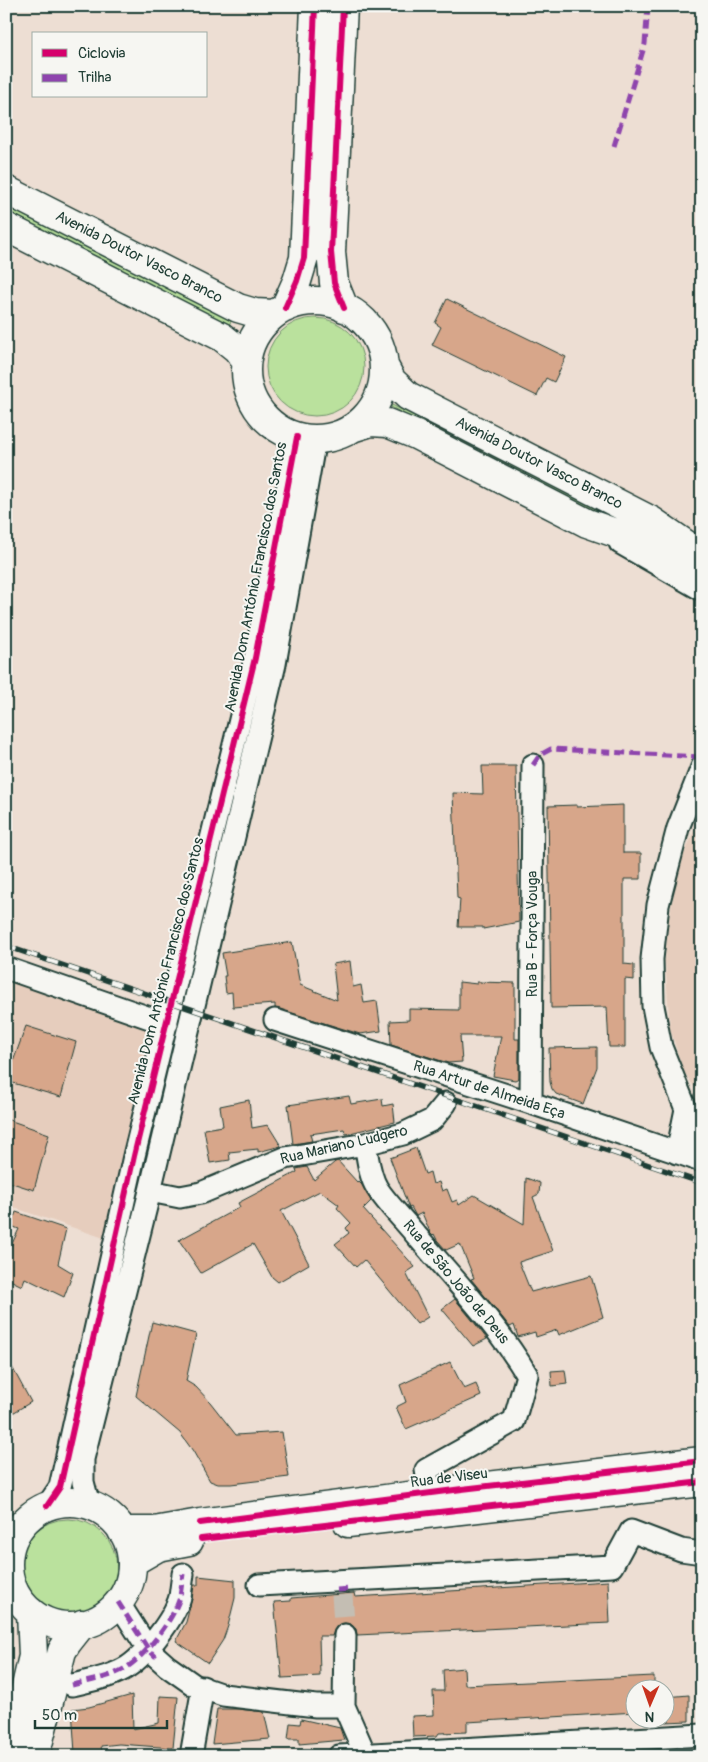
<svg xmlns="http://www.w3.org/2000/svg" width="708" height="1762" viewBox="0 0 708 1762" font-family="Pangolin,sans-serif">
	<rect width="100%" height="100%" fill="#edded3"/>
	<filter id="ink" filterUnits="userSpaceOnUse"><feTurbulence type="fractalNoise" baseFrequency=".02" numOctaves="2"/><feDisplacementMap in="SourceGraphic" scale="10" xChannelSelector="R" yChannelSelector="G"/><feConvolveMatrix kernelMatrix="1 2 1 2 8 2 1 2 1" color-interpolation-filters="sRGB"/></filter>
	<g filter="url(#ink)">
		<!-- built -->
		<path fill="#e6cdbd" d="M702,821V1099L683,1070L670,1028L665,960L669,920L678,869L694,831Z
			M6,980L151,1029L109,1210L104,1238L6,1205Z"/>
		<!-- green -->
		<path fill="#bae19d" stroke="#6c8f68" d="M6,204L232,319L226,331L6,218Z
			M266 367a49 49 0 1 1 98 0a49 49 0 1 1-98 0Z
			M392,405L702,561V565L402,413L391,407Z
			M19 1568a49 49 0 1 1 98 0a49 49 0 1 1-98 0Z"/>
		<!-- building -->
		<path fill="#d7a68a" stroke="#1f3d34" d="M447,299L566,357L554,382L546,378L537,396L432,345L441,327L435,323Z
			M482,766H516L519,922L483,929V927H458L460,899L457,898L453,793L483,794Z
			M577,805V807L623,805V853H641V879H624V964L634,965V980L625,979V1047H609L607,1007L551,1008L548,806Z
			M292,942L300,985L337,1000L333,964L350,961L353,987L361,985L364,1003L377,1001L381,1031L360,1034L275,1008V1004L233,1007L232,992L226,993L224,976H226L222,953Z
			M459,982L477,984V982L515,983V1039H519V1078L515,1080L493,1076L501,1036H460L462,1062L448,1063L391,1045L390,1021L409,1020V1009L459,1010Z
			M26,1026L76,1042L61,1097L6,1081Z
			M597,1047V1067L583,1104L556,1094L552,1089L550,1082L549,1048Z
			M349,1096L351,1104L382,1099L383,1106L393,1104L395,1122L346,1134L344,1129L310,1134L312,1141L293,1144L288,1105Z
			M249,1100L252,1128L268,1125L281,1146L258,1152V1149L229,1152L230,1160L210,1163L204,1129L223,1126L220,1106Z
			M6,1119L49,1134L34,1190L6,1181Z
			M416,1148L425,1174L430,1172L433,1184L439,1182L442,1191L447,1189L452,1202L457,1200L459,1205L474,1195L524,1224L526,1178L540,1183L539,1194L533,1197L553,1251L519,1262L531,1292L591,1276L603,1317L559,1335L557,1330L536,1337L535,1332L518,1337L514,1325L510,1327L471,1279L474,1278L460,1244L446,1250L437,1240L434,1234L433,1235L430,1232L422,1213L416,1216L411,1207L409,1208L390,1158Z
			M338,1161L357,1182L358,1181L362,1185L371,1201L363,1209L415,1267L406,1273L428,1317L417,1324L364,1260L356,1267L335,1244L349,1233L346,1228L351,1223L337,1208L339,1205L320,1191L281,1211L309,1264L278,1282L272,1277L253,1244L201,1273L179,1240L240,1207L238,1203L297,1172L296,1169L307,1167L314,1180L335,1162Z
			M16,1212L66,1229L58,1264L73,1273L64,1297L25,1278L22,1286L6,1278V1256L19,1229L11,1226Z
			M455,1299L477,1326L487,1339L473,1346L442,1309Z
			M152,1322L196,1334L186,1381L196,1387L210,1402L236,1435L282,1432L289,1477L231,1484H218L210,1481L193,1451L180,1433L136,1396Z
			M6,1356L31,1402L6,1417Z
			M450,1362L464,1389L476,1384L481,1396L406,1429L396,1407L406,1402L400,1385Z
			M565,1370L567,1384L552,1386L551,1371Z
			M198,1576L235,1580V1598L228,1626L223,1640L208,1663L176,1641L186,1622L192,1599L194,1585H198Z
			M608,1581L610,1623L357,1635L356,1629L352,1625L345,1623L339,1624L335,1628L332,1636H319L320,1676L282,1678L274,1602L291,1601V1598L354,1593L355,1597Z
			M464,1668L465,1685L654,1676V1690H636V1712L467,1722V1732L439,1733L437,1736L413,1737L412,1716L434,1715L433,1691H444L443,1670Z
			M132,1695L133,1729L159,1723L160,1696L178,1697L173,1748L119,1744L101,1746L102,1752L75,1753L72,1709L89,1707Z
			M689,1695V1721L666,1722V1697Z
			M217,1709H238L264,1712L270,1739L212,1744Z
			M301,1719L340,1728L344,1740L299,1744V1739H288L290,1723L300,1724Z"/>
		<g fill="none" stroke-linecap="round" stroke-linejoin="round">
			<!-- minor-tunnel -->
			<path stroke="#c4beb3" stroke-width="21" stroke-dasharray="21 11" stroke-linecap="butt" d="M342,1595L345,1635"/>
			<!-- minor casing -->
			<g stroke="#1f3d34" stroke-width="25">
				<path id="minor" d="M620,543L702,590
					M6,968L167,1024
					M275,1020L531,1103L702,1161
					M531,1103L533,765
					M365,1144C368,1158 369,1175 377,1188C386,1202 400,1216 411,1229C451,1277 495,1321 527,1375L514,1421L426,1470L430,1493
					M677,1153L686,1109
					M695,1159L701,1142V1122L686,1109L661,1047L653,1006L652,959L658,905L678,828L702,767
					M150,1191L180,1197L201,1193L285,1158L365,1144L403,1134L432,1120L446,1103
					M89,1505L83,1482V1459L150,1191L275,664L315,439
					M47,1506L60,1487L134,1156L255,658L297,437
					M6,1546L11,1544
					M259,1585L612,1566L631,1531L681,1550L702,1553
					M6,1593L17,1596
					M118,1602L148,1649L167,1666L194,1685L223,1695L316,1706H344
					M345,1635L344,1706L365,1754
					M72,1685C89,1681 108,1678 124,1669C144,1658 174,1619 180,1597C181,1589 182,1581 183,1574
					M191,1756L203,1687
					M339,1756L702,1735"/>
			</g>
			<!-- secondary casing -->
			<g stroke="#1f3d34" stroke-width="31">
				<path id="secondary" d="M343,6L331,252L334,283L344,308
					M6,190L238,308L255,313L274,314
					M6,227L222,337L237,349L246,361
					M246 370a69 69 0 1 1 138 0a69 69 0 1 1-138 0Z
					M285,308L297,281L304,258L315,6
					M384,366L392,381L408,396L652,521L697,552
					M352,428L371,422L387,423L416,435L587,523L655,547L702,571
					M8 1564a62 62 0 1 1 124 0a62 62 0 1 1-124 0Z
					M348,1523L702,1482
					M122,1531H154L200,1523L462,1489L702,1461
					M132,1562L158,1547L189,1541
					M10,1756L33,1656L31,1612
					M35,1756L62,1651L67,1643L82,1624"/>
			</g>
			<!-- minor -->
			<use href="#minor" stroke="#f6f6f2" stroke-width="21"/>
			<!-- secondary -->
			<use href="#secondary" stroke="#f6f6f2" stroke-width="28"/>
			<!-- rail casing -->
			<g stroke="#1f3d34" stroke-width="5.5">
				<path id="rail" d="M6,946L702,1183"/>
			</g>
			<!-- rail -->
			<use href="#rail" stroke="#f6f6f2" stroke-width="4" stroke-dasharray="11" stroke-linecap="butt"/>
			<!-- quiet -->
			<path stroke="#8e44ad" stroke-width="5" stroke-dasharray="10 5" stroke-linecap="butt" d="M614,146L645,44L648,6
				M533,765L540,755L551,749L702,757
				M337,1590L352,1589
				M118,1602L148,1649L156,1657
				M72,1685C89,1681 108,1678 124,1669C144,1658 174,1619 180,1597C181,1589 182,1581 183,1574"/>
			<!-- cycleway casing -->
			<g stroke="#f6f6f2" stroke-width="9">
				<path id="cycleway" d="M343,6L331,252L334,283L344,308
					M285,308L297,281L304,258L315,6
					M47,1506L60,1487L134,1156L255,658L297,437
					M200,1523L462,1489L702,1461
					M201,1539L702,1482"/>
			</g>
			<!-- cycleway -->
			<use href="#cycleway" stroke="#d6006c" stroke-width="6"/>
		</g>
	</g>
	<g text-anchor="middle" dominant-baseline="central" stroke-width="4" stroke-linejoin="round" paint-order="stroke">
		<!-- street labels -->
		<g font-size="15" fill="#1f3d34" stroke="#f6f6f2">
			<text transform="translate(139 257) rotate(27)">Avenida Doutor Vasco Branco</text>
			<text transform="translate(539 463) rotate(27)">Avenida Doutor Vasco Branco</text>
			<text transform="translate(256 577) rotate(-79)">Avenida Dom António Francisco dos Santos</text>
			<text transform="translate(532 934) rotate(-90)">Rua B - Força Vouga</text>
			<text transform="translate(166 971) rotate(-76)">Avenida Dom António Francisco dos Santos</text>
			<text transform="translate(489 1090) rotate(18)">Rua Artur de Almeida Eça</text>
			<text transform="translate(344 1145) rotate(-13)">Rua Mariano Ludgero</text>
			<text transform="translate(456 1282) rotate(50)">Rua de São João de Deus</text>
			<text transform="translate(449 1478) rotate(-7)">Rua de Viseu</text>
		</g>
	</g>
	<!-- margin -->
	<rect width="708" height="1762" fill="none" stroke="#f6f6f2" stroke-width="25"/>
	<rect x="12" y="12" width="683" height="1737" fill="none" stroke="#1f3d34" stroke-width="2" filter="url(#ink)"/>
	<!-- legend -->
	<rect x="32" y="32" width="175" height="65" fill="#f6f6f2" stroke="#a0aca6"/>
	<rect x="42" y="49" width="25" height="8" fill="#d6006c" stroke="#a0aca6"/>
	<text x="78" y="58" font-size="15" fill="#1f3d34">Ciclovia</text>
	<rect x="42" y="74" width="25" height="8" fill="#8e44ad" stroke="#a0aca6"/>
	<text x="78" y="82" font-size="15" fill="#1f3d34">Trilha</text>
	<!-- north arrow -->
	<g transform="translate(650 1704) rotate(182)"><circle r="24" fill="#f6f6f2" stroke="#a0aca6"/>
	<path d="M0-4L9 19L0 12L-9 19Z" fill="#c8321e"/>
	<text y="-8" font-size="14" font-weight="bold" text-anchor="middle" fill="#1f3d34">N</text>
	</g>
	<!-- scale -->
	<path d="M35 1720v8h132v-8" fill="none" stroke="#1f3d34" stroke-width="2.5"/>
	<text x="42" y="1720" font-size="15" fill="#1f3d34" stroke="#f6f6f2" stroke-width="4" paint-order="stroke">50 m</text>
</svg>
